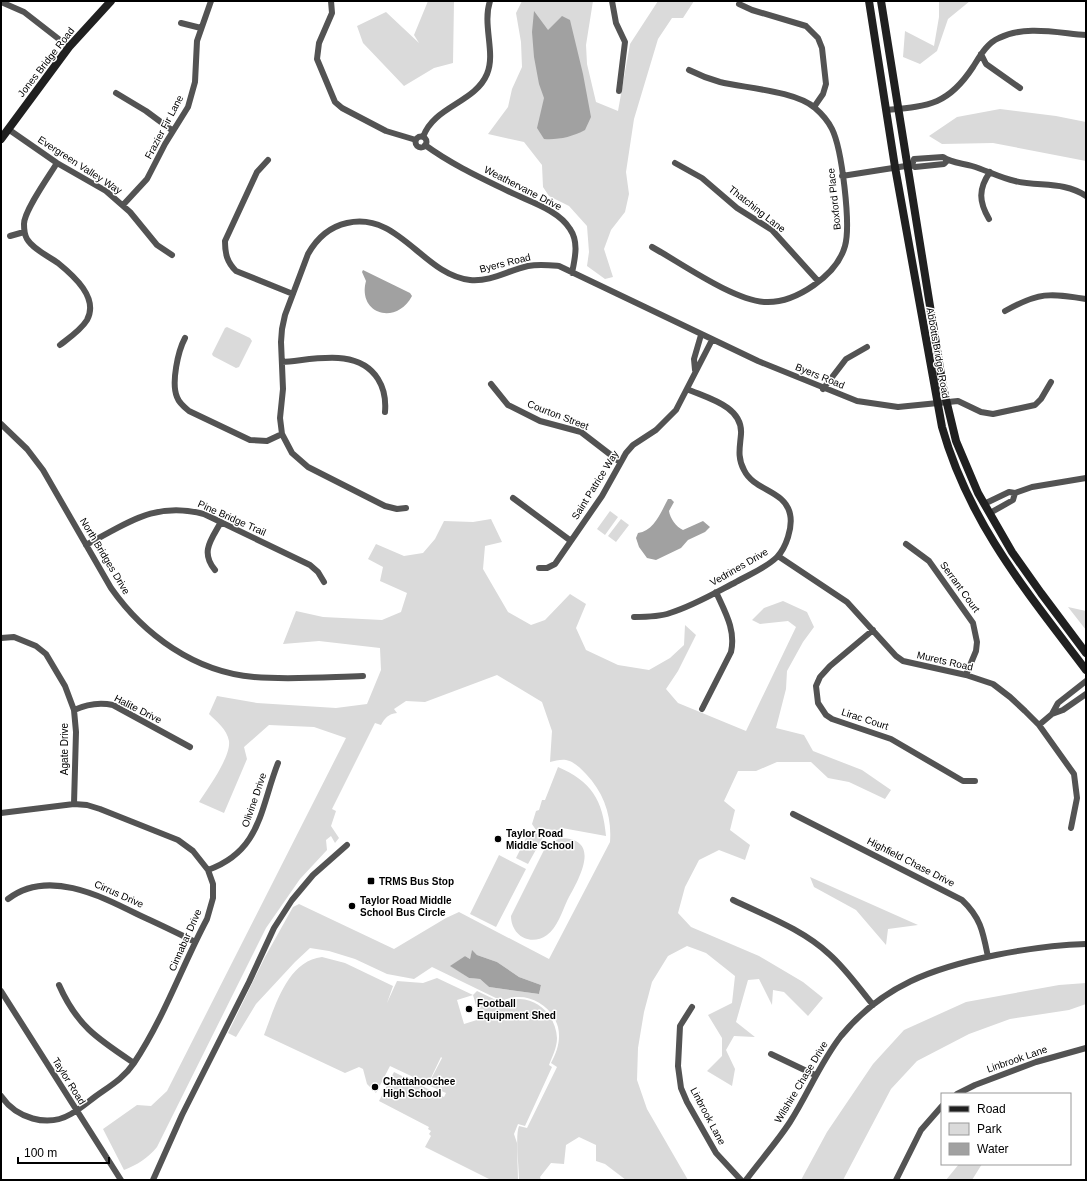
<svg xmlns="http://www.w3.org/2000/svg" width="1087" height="1181" viewBox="0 0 1087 1181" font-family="Arial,sans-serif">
	<rect width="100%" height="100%" fill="#fff"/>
	<!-- green -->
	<path fill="#dadada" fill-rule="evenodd" d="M428,1H454L453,63L434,68L404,86L363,43L357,26L386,12L419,43L414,35Z
		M522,1H593L586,45L587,64L596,102L618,111L630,44L658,1H694L683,18H672L658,39L634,119L626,172L629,194L625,212L611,230L604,249L613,277L605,279L587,266L589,252L587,226L569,206L549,196L543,187L542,165L524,142L488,134L508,107L512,89L522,67L521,42L516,13Z
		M939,1H970L948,19L937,51L920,64L903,57L905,31L934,46L939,17Z
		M1000,109L1056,116L1086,122V161L993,143L942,144L929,136L957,117Z
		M227,327L250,338L252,341L239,367L236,368L213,356L212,354L225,328Z
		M610,511L618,517L605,535L597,529Z
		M491,519L502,542L485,546L483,569L508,612L531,625L545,620L570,594L586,604L576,628L586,650L618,665L649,670L670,658L684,645L685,625L696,635L678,671L666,689L678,703L746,731L796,627L788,621L760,624L752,620L764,608L783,601L807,612L814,627L803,642L787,671L786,689L776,728L804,735L813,751L862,770L891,790L885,799L849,782L828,778L811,762H777L756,771H738L724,801L735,810L730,830L750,845L745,860L719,850L699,860L685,887L678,913L691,927L759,956L803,982L823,998L808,1016L784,992L773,990L772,1005L759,979L748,980L736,1022L755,1037L734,1036L726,1050L735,1069L732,1086L707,1071L722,1056V1038L708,1015L732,1003L735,976L706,953L687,946L668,956L652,982L644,1012L638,1048L637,1080L647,1109L688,1180H626L605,1164L596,1161V1145L579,1137L566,1145L564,1164L551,1163L540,1177L541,1180H519C519,1167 515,1135 519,1126L527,1128L557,1067L551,1063C557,1052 561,1040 558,1027C551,1003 524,990 502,1001L432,967L414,979L387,974L355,959L329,951L310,948L295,962L256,1004L236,1037L228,1033L265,957L293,907L299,904L394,949L446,918L459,912L549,959L610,842C612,816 604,793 586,774C580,768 575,762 566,760C561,759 555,761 550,762L552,731L542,702L497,675L425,702L406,701L394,709L397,713C388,714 385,718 381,725L375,723L332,809L336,811L331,826L339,838L335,843L331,836L326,840L327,850L300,879L266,928L157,1147C148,1158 137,1165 124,1170L103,1129L137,1105L151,1106L167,1091L346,738L314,727L269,725L244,747L247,759L224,813L199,802C208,788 231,757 229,741C227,729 216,721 209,714L217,696L257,703L336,708L367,704L381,670L380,648L319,641L283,644L296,611L323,617L382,620L401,612L407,593L380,581L383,567L368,559L376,544L404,556L423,553L435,539L444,521L473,522ZM472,951L477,955L497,962L519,977L541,985L539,994L489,987L480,979L469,978L451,966L465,956L470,959Z
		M621,519L629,525L616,542L608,536Z
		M1068,607L1086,611V630Z
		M558,767C591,781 603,800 606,836L562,828L560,831L540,828L536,830L532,824L536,811L539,810L542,800H545Z
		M530,830L543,837L528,864L516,858Z
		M561,838C604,839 577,882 567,901C562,912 557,928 547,935C530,947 511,935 511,916L545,848L549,843Z
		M499,855L526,869L496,927L470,914Z
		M810,877L918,925L888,929L886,945L856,910L814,887Z
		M322,957L345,963L393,986L387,1003L397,981L423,983L437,978L473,995L457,1000L464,1024L480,1019L473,995L477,991L502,1003C508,999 513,999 520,999C541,1000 556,1018 557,1038C557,1048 552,1057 549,1065L552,1067L525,1126L518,1124L514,1134L517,1143L518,1180H491L425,1147L431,1136L429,1134L431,1131L428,1129L429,1127L379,1101L394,1072L444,1097L446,1093L428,1085L442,1058L441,1057L428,1084L390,1066L376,1093L367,1084L363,1069L359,1067L345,1073L264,1035C275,1007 287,961 322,957Z
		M1086,983V1004L1069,1010L1010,1019L969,1034L917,1061L891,1089L843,1180H801L827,1132L873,1064L904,1030L966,1002L1059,985Z
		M959,1164H982L972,1180H946Z"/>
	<!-- water -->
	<path fill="#a1a1a1" d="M534,11L548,30L562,16L570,20L583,74L591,117L585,130C572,137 558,140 544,139L537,128L544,98L539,84L534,57L532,32Z
		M363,270L410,293L412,296C396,326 357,314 366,281L362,272Z
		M668,499H671L674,502L669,511C670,518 676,527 683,530L703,521L710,527L705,532L688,540L681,548L656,560L647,558L639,547L636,538L638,533C654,531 661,512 668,499Z
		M472,950L477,955L497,962L519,977L541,985L539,994L489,987L480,979L469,978L450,966L465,956L470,959Z"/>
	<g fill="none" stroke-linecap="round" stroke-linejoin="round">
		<!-- minor -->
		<path stroke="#535353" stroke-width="6" d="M331,1L332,13L319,43L317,59L335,102L342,108L386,131L416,140
			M612,1L616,23L625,42L619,91
			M1,2L24,12L69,47
			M739,4L752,10L806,26L818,38L822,48L826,84L823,94L814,107
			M181,23L201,28
			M981,54L986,64L1020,88
			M116,93L146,111L173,131
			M886,110C929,106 948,105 973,67C980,56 987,43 999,38C1025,25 1058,33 1086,35
			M8,129L57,163L106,191L130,212L157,245L172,255
			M415.5 142a5.5 5.5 0 1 1 11 0a5.5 5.5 0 1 1-11 0Z
			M423,137C434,106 475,103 487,74C496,53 482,25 490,1
			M425,145C451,164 479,177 508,191C527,201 558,209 570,229C579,242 575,258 572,273
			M268,160L257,172L225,241C225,254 227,262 236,271L293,294
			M57,163C49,176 24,211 24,224C24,229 24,234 27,239C33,249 48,256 58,263C74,276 99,298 87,320C81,330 69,338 60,345
			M675,163L702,178L737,208L772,230L818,281
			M912,165L914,159L943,157C951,163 962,163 972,166C986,170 1000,178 1015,181C1039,187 1064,181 1086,196
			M842,176L912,165L915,167L944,164L948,160
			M123,205L147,179L165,144L188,107L195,82L197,41L211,1
			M989,219C979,202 978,189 990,172
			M10,236L24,232
			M652,247C681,263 734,301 766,302C796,303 837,275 845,246C851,225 842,149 832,129C828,121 822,114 815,108C796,91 745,88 720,82C709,79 699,75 689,70
			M1005,311C1039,292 1049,293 1086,299
			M185,338C178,351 171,383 177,397C179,403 184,407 189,411L250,440L267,441L282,434
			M282,362C313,360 358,347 378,379C385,390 386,400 385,412
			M695,370L694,359L701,335
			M491,384L508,405L540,421L581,432L620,462
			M823,389L846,359L867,347
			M1,424L27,449L43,470L111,588C144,635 195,672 254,677C290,680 327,677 363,676
			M513,498L571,541
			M984,504L1009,492L1015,493L1032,487L1086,478
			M406,508L397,509L385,506L308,467L292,453L282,434L280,418L283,389L281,342L282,329L285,315L308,254C317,238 329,227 347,223C399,211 423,275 470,280C491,282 509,270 528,266C539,264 548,265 559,266L758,361L857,401L898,407L958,401L981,412L993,414L1035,405L1041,399L1051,382
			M990,513L1013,500L1015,493
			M906,544L929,561L973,623L977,642L976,651L966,675
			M86,545C128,523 155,501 204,514L310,565L318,572L324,582
			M778,556L847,602L896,656L903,661L966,675L993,684L1010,697L1025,711L1039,725L1074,774L1077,798L1071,828
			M539,568H547L555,564L602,496L626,453L633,445L656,430L676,410L712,340
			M215,570C200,552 211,540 221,522
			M634,617C646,617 659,617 670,613C693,606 715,593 736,582C750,574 766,568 777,557C786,548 793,527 790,514C785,490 754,491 744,470C737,457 740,447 741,434C743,406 707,398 687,389
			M873,630L830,666L820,677L816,686L818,703L826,715L832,719L891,739L963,781H975
			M1,638L14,637L36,646L46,654L65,686L74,710L76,732L74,804
			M702,709L731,652C736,630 725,612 716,592
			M74,710C87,704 99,702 113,705L190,747
			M1052,714L1063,710L1086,694
			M1039,725L1052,714L1058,703L1086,681
			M1,813L74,804L87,805L100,809L178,840L193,851L208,870L213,884V898L207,919C182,966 164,1018 134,1063C124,1078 110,1086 96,1096C88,1102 80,1109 71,1114C47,1128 16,1118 1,1096
			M793,814L962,900C981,918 983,932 988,957
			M208,870C261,851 260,809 278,763
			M8,899C47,869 99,895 137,914C156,923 176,932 195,942
			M733,900C766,916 802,929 829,954C846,969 859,988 873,1005
			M59,985C77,1026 98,1039 134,1063
			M1,991L121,1180
			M692,1007L680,1026L678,1066L681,1088L687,1102L716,1153L741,1180
			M771,1054L815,1075
			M957,1094L975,1085L1036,1062L1086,1048
			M153,1180L182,1115L249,982L274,928L292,900L313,875L347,845
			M746,1180C760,1161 777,1142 790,1122C808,1094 820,1063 841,1036C883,985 933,968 996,955C1026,949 1055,945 1086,944
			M896,1180L921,1130L942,1106"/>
		<!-- secondary -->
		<path stroke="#202020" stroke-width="8" d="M869,1L895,167L942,427C969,523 1027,592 1086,670
			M881,1L943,387L956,441L978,493L1012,552L1041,593L1086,653
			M1,139L69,47L111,1"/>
	</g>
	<!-- markers -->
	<g fill="#000" stroke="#fff" stroke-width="1.5">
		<circle cx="498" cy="839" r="4"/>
		<rect x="367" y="877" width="8" height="8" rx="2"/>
		<circle cx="352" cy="906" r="4"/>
		<circle cx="469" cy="1009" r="4"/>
		<circle cx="375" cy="1087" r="4"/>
	</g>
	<g text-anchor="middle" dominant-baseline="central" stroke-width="3" stroke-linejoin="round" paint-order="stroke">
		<!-- street labels -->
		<g font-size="10" fill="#000" stroke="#fff">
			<text transform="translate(46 62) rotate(-52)">Jones Bridge Road</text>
			<text transform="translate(164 127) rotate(-62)">Frazier Fir Lane</text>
			<text transform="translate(80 165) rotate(33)">Evergreen Valley Way</text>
			<text transform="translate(523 188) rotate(27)">Weathervane Drive</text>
			<text transform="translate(834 199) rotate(-96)">Boxford Place</text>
			<text transform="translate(757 209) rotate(38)">Thatching Lane</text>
			<text transform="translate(505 263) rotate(-14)">Byers Road</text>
			<text transform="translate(938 353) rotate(80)">Abbotts Bridge Road</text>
			<text transform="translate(820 376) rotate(22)">Byers Road</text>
			<text transform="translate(558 415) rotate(21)">Courton Street</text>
			<text transform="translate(595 485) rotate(-58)">Saint Patrice Way</text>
			<text transform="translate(232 518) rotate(24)">Pine Bridge Trail</text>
			<text transform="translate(105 556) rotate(59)">North Bridges Drive</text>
			<text transform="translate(739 567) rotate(-30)">Vedrines Drive</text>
			<text transform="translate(960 587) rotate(54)">Serrant Court</text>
			<text transform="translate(945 661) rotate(13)">Murets Road</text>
			<text transform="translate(138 709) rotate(27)">Halite Drive</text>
			<text transform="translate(865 719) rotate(18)">Lirac Court</text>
			<text transform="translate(64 749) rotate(-90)">Agate Drive</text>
			<text transform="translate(254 800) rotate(-71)">Olivine Drive</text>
			<text transform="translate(911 862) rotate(27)">Highfield Chase Drive</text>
			<text transform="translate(119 894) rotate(24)">Cirrus Drive</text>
			<text transform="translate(185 940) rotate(-66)">Cinnabar Drive</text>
			<text transform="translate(1017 1059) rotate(-19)">Linbrook Lane</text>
			<text transform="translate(69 1081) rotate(58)">Taylor Road</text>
			<text transform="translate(801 1082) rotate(-59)">Wilshire Chase Drive</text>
			<text transform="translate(708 1116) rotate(62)">Linbrook Lane</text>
		</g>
		<!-- poi labels -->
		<g font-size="10" font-weight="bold" fill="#000" stroke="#fff" text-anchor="start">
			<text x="506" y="833">Taylor Road<tspan x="506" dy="12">Middle School</tspan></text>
			<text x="379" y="881">TRMS Bus Stop</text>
			<text x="360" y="900">Taylor Road Middle<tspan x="360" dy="12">School Bus Circle</tspan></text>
			<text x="477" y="1003">Football<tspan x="477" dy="12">Equipment Shed</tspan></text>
			<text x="383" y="1081">Chattahoochee<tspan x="383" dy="12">High School</tspan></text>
		</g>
	</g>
	<!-- border -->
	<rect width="1087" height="1181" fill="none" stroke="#000000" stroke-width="4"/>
	<!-- legend -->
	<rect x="941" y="1093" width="130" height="72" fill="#ffffff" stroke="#999999"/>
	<rect x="949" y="1106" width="20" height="6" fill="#202020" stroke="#999999"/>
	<text x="977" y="1113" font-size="12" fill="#000000">Road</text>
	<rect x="949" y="1123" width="20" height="12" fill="#dadada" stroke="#999999"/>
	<text x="977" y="1133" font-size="12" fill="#000000">Park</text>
	<rect x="949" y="1143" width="20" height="12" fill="#a1a1a1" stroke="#999999"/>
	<text x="977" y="1153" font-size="12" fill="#000000">Water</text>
	<!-- scale -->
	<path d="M18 1157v6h91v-6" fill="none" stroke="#000000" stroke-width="2"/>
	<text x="24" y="1157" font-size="12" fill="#000000" stroke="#ffffff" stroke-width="3" paint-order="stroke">100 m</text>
</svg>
